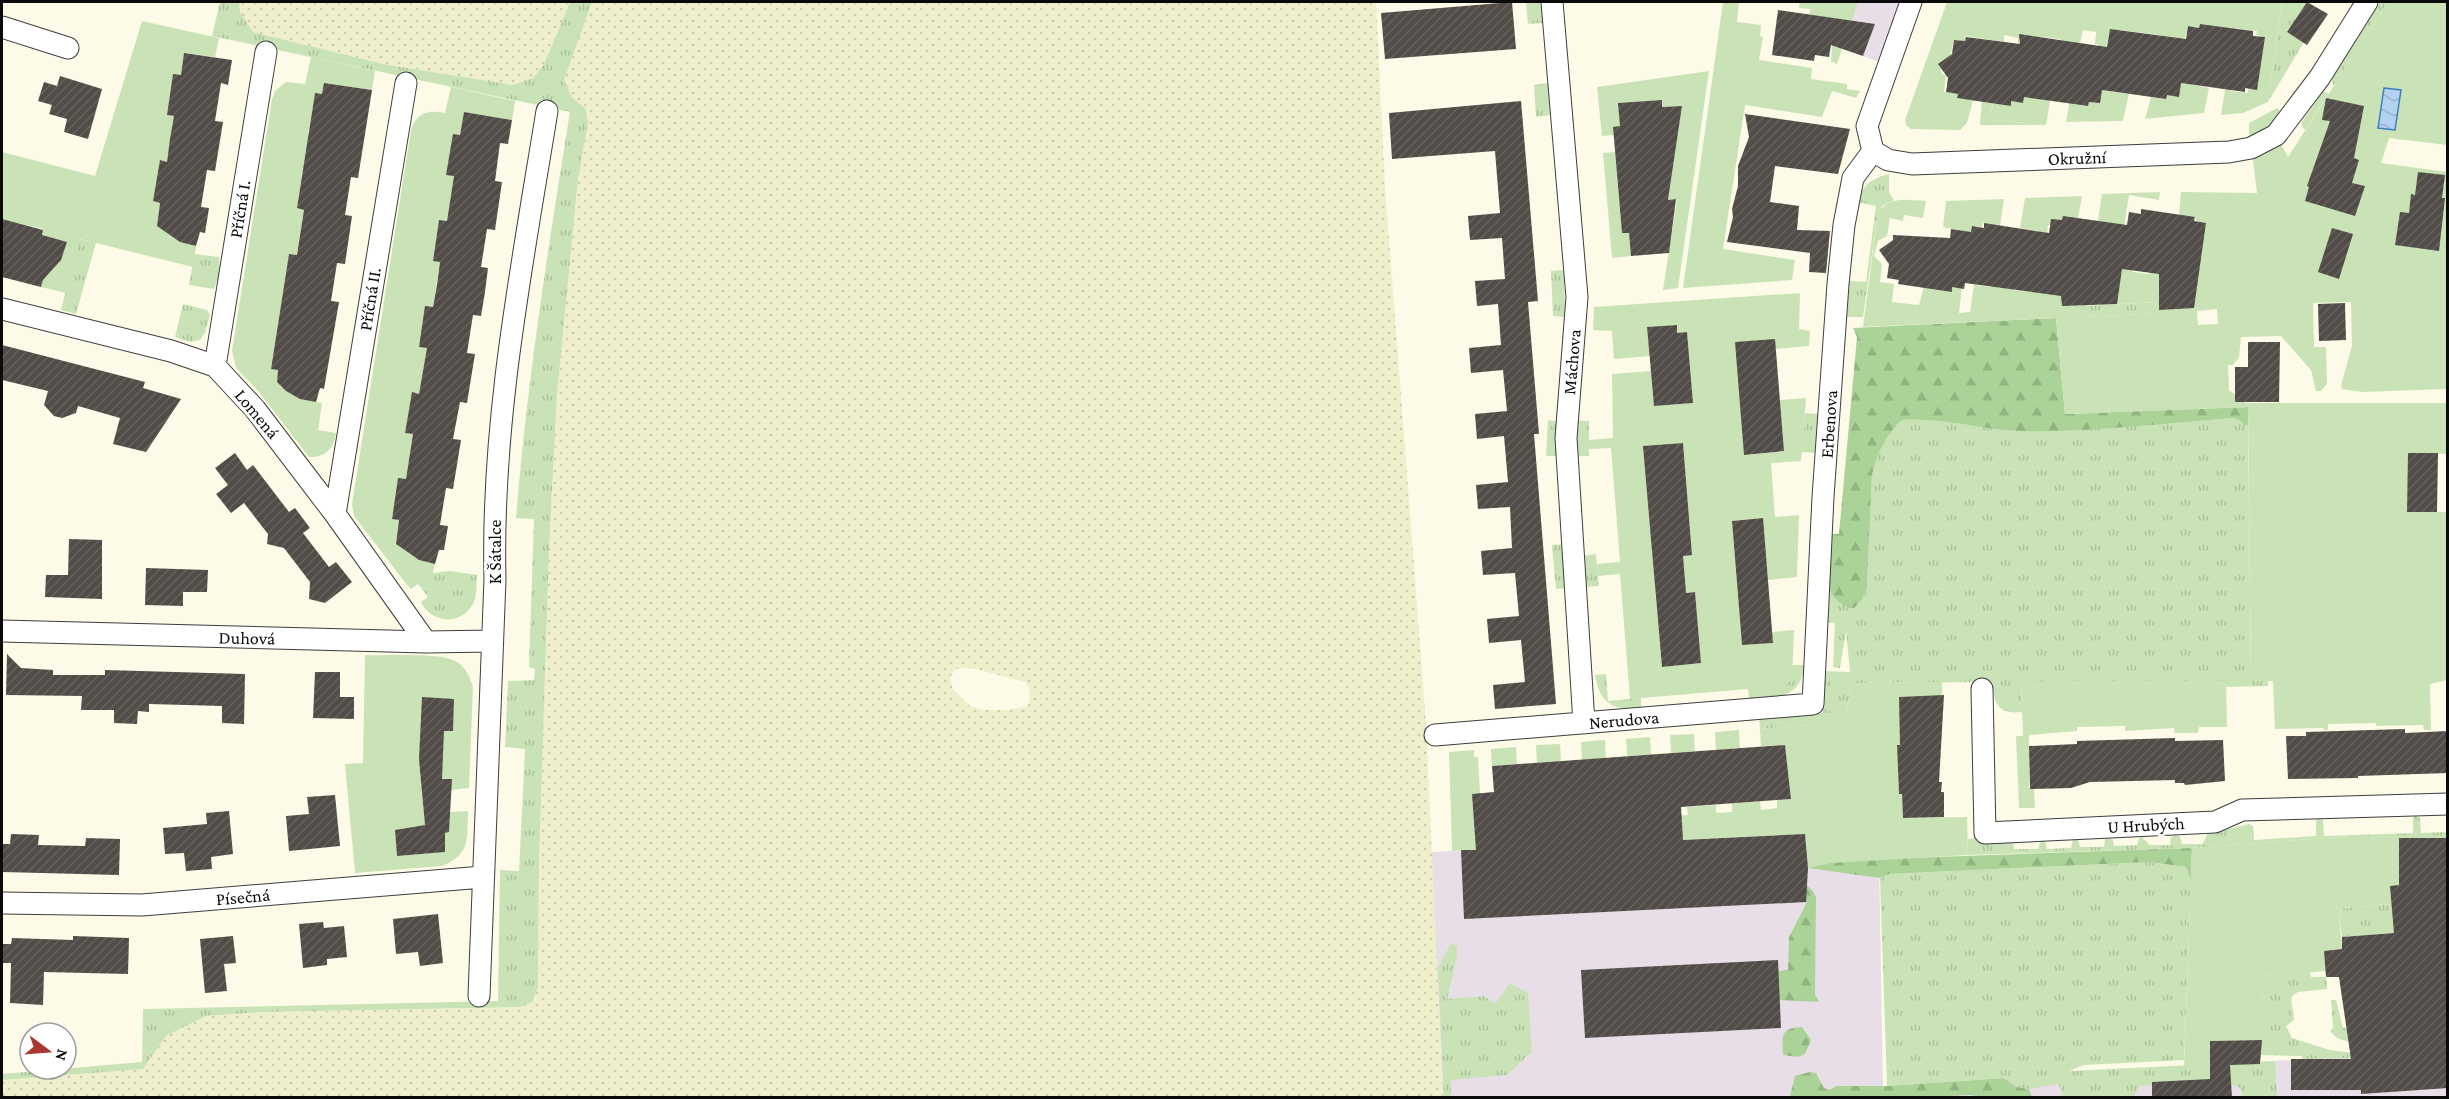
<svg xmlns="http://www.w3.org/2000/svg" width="2449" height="1099" viewBox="0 0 2449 1099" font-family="'Crimson Pro',serif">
	<defs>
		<pattern id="farmland-dots" width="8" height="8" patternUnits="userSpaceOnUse" patternTransform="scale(1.5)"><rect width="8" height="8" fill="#eff0cb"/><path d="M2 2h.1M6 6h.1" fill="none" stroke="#ccccad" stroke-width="1.8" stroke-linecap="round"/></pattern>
		<pattern id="grass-tufts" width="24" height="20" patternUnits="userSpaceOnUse" patternTransform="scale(1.5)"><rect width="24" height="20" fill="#c9e3b6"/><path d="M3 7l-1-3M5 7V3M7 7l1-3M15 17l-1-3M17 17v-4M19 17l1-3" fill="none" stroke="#abc19b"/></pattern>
		<pattern id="forest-firs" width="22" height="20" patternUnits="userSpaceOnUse" patternTransform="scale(1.5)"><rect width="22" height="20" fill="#abd397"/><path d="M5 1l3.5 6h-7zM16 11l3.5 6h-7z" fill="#92b481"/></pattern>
		<pattern id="water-waves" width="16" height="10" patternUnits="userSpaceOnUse" patternTransform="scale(1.5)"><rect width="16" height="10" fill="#b2d2f0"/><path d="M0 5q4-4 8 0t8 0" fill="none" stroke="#98b3cc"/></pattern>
		<pattern id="building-hatch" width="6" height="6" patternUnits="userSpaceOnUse" patternTransform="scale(1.5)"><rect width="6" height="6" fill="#514c47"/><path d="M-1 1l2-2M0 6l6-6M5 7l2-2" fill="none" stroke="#65615d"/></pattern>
	</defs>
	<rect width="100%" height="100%" fill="#fdfbe8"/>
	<!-- industrial -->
	<path fill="#e8dee8" d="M1858,2H1911L1888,65L1841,48Z
		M1805,834L1879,859L1883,1088L2447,1049V1097H1443L1431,852Z"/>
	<!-- farmland -->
	<path fill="url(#farmland-dots)" fill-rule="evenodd" d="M239,2H570L544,64L533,78L513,85L383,64L253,32L240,12Z
		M592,2H1376L1385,187L1426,723L1443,1097L2,1098V1080L143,1069L166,1036L206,1016L264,1012L521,1007L538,986L539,865L549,550L557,395L578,179L588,123L586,109L572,97L564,80ZM971,668L1026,682L1030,693L1028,706L1008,710H984L970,706L953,690L950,677L956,669Z"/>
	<!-- grass -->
	<path fill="url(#grass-tufts)" d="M220,2H239L240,12L253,32L383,64L513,85L533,78L544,64L570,2H592L564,80L572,97L586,109L588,123L578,179L557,395L549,550L539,865L538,987L532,1002L521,1007L264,1012L206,1016L166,1036L143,1069L2,1080V1074L142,1062L143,1009L498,1001L500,870L519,871L525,749L505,747L508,681L534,680L535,669L529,667L534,519L516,518C527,382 548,248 570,112L212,36Z
		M1526,2H1541L1543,23L1528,24Z
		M2282,2H2307L2287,32L2304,42L2268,102Z
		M2380,2H2388L2334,86L2331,79Z
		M1548,83L1550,115L1536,117L1534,85Z
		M2323,92L2329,93L2305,130L2301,125L2302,122Z
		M1982,98L1993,100L1991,114L1995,120L2046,125H1980Z
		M2277,108L2282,112L2267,130L2249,138V123Z
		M1889,174V192L1894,200L1882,206L1878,212L1863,317H1847L1849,281L1866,282L1876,206L1858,202C1861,185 1873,178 1889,174Z
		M79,239L96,243L76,314L61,310Z
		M196,246L195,254L219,257L220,272L214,289L189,285Z
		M1564,270L1565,317L1553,316L1551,271Z
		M2157,302V313L2084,317V306Z
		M183,304L207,310L210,315L205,333L200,340L191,342L175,337Z
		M1805,413L1819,414L1817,453L1801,452Z
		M1920,418L2016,431L2072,429L2234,418L2241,420L2244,426L2248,425L2251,681H2268V686L2226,687V682L2021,683L2022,712C1997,715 1994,702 1992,682L1851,683L1847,712L1822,714L1824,671L1850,672L1846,631L1840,668L1833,667L1835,623L1828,622L1830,580L1833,596L1863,598L1867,588L1872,475C1877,454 1886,435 1902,420Z
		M1548,420L1561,422L1559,456H1546Z
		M1578,421H1589V456H1577Z
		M1565,544L1568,588L1556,589L1552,545Z
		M1596,554L1599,586L1585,587L1582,556Z
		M450,571L477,575C476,586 478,598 471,607C458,626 430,622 421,602L428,597L418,584L411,589L407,585L433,573Z
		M1792,665H1805C1800,699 1778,697 1749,700L1748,688L1784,686L1792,679Z
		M1606,674L1608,701L1641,698V709C1613,710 1600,704 1595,675Z
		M1807,714V725L1760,729L1759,717Z
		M2416,815L2420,818L2421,833L2448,832L2447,836H2351L2192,848L1968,855V839L1975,838L1977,842L2010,841L2013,842L2014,849H2038L2041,840H2045L2047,849L2071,848L2073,839H2078L2080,847H2104L2105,839L2109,838L2113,840L2114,846L2137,845L2139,838L2142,837L2150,845H2170L2171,837L2176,835L2180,837L2182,844H2203L2207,834L2249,824L2253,826L2254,840L2316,836V821L2318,818L2323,820L2324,836L2413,833V818Z
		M2149,862L2186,867L2191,881L2184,1060L2084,1065L2069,1071L2275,1061L2277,1097H2243L2240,1088L2231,1084L2230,1078L2140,1086L2133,1098L2063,1097L2060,1087L2057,1084L2029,1089L2016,1087L2004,1078L1887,1086L1880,878L1889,874Z
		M2415,902L2419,931L2342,937L2339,914L2343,908Z
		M1451,943L1457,946V956L1447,999L1484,996L1495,1004L1510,983L1528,993L1532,1052L1507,1075L1451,1080V1097L1444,1098L1438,968Z
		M2310,971L2311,977H2326L2327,989L2298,992L2292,996C2290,1005 2294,1011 2294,1020L2286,1026L2292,1038L2330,1050L2353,1053L2355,1058L2303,1059L2301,1056L2261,1055L2263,976Z
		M2331,1000H2336L2343,1028L2359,1026L2354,1044L2337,1038L2330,1031L2333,1027Z"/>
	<!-- forest -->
	<path fill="url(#forest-firs)" d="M2056,318L2065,414L2248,407V425L2244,426L2241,421L2234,418C2162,423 2089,433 2017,431C1978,429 1941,417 1902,420C1886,435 1877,454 1872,475L1867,588L1863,598L1854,608H1848C1844,605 1836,601 1833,596C1824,580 1831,551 1832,534H1839L1857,337L1853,328Z
		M2192,848L2191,881L2186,867L2149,862L1889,874L1880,878L1808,868L1822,852L1879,859Z
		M1805,883L1812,890L1816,897L1815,994L1819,1002L1778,1000L1777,971L1788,970L1789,937L1806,904Z
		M1802,1027L1811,1040L1805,1054L1798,1057L1783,1055C1782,1036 1780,1028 1802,1027Z
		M1810,1072L1816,1073L1824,1088L1829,1090L1837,1086H1887L2004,1078L2016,1087L2029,1089L2032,1097L1982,1098L1971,1095L1905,1098L1790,1096L1795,1076Z"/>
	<!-- park -->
	<path fill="#c9e3b6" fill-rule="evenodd" d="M1723,2H1739L1737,22L1761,25L1760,36L1763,37L1759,60L1812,68L1811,79L1847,84V89L1860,91L1856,98L1832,91L1822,117L1745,105L1723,249L1795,260L1792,280L1683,288Z
		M1800,2H1858L1837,64L1831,61L1833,28L1809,17L1810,9L1799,8Z
		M1947,2H2282L2268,102L2243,113L2221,115L2226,84L2231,85V91L2247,93L2264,37L2256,35L2257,31L2200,24L2199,28L2188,26L2184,42L2158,35L2120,30L2119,35L2109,33L2106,49L2098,48V44H2095L2096,32L2083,30L2079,48L2059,39L2042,37L2041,41L2018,45V38L2004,35V42L1966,36L1965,41L1954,40L1949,60L1941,68L1942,74L1946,75L1944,92L1958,94L1957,98L1973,100L1967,123L1960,130L1911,129L1906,125L1905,120Z
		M2388,2H2447V145L2389,138L2381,163L2447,172V389L2363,392L2342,389L2341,385L2352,346L2351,302L2313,303L2314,347H2326L2327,384L2321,391H2316L2311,370L2281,336L2241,337L2239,357L2233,365H2228L2229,390L2246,403H2447V454L2409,453L2407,511L2447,512V680L2430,684L2431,730H2424L2423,725L2376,726V723L2328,724V730H2324L2323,728L2275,729L2273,681H2251L2248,407L2065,414L2056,318L1863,327L1878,212C1890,196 1908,200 1926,201L1923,218L1904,215L1903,221L1890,218L1887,236L1878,241L1874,256L1882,264L1880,282L1894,284L1892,302L1919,305L1925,283L1962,287L1959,313L1970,312L1975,278L1976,285L1991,287L1992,283L2014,290L2029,292L2118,264L2133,266V272L2149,274V269L2196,222V218L2179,215L2181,192L2257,193L2253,160L2281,144L2288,157ZM2101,300V305L2156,302L2157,313L2084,317V306L2094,305V301ZM2217,309L2218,324L2198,325L2197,311Z
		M142,21L219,38L215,57L184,53L181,75H173L167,115L174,116L167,162L160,161L153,201L160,203L157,225C172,236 175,241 196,246L193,267L80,239L66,293L41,287L44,275L47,276C58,266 62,256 67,242L42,237L43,229L4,220L2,227V152L95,176Z
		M311,57L375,71L372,90L325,83L322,94H315L308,134L310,169L303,168L297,208L304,210L297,255L289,254L271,368L278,370L277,382L281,383L280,386C293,397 306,400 322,403L318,430L336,433C333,449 326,457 309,457L259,392L236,368L232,351L272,99L275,91L286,82L305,84Z
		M1709,71L1678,288L1663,290L1677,199L1668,200L1682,106L1662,107L1661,100L1619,103L1620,126L1614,135L1602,136L1597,87Z
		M2179,77L2194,79L2193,85L2209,88L2204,113L2145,119L2151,97L2166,99L2167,95H2176Z
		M2101,84L2112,92L2129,94L2123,121L2066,122L2070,98L2073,100L2072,104L2087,106Z
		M451,87L515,101L512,120L464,112L460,135L453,134L447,174L454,176L447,221L439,220L433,260L440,262L433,307L420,347L427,348L419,394L412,393L405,433L413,434L406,479H398L392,519L399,520L396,543L400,544V547L419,560L435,564L433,573L407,585L354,516L352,504L411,130C417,112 428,110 445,113Z
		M2024,93L2050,101L2046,125L1995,120L1991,115L1993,100L1995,103L2009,106L2011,101L2022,102Z
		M1615,152L1622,233H1629L1631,256L1612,258L1603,153Z
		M2160,192L2159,200L2129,195L2123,234L2097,227L2102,194Z
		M2082,196L2077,224L2048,225L2047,235L2038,231L2020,228L2025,198Z
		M2004,199L2000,226L1983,223L1982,227L1972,226L1971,236L1960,230L1943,227L1946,201Z
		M1800,293L1799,329L1810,331L1809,346L1775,349L1745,455L1784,451L1780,400L1806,398L1801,461L1771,463L1775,517L1799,515L1797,577L1768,580L1762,518L1732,521L1742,645L1773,643L1772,632L1794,630L1792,679L1784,686L1630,699L1620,574L1598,576L1597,564L1620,562L1611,448L1589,449V440L1613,438L1612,374L1651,371L1654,406L1693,403L1687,332L1677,333L1676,325L1647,327L1650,356L1614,359L1612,331L1593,330L1594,307ZM1683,443L1692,555L1653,558L1644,446ZM1655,588L1686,593L1695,592L1701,663L1662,667Z
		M365,655C386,656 433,653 450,659C464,663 469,674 473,687L469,788L451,790V779L421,778L425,827L411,829L409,826V829L395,830L397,856L444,852L445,833L449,832L450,812L468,811C467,837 471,855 442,866L355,873L345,764L363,763Z
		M2050,681H2226L2227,727H2199L2198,733H2175L2174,728L2125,731V726L2077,727V731L2029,735V788H2034L2035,808H2019L2016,736H2023L2021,683Z
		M1942,682V695L1901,745L1897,746L1899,794H1902L1903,818L1967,817L1968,855L1831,863L1808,868L1805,834L1452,851L1449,752L1474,750V757H1478L1480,793L1672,816L1688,815L1687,807L1716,805V813L1732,812V803L1760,801L1761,810L1777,808V800L1791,799L1785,745L1761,746L1760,729L1807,725V714L1847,712L1851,683Z
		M1739,730L1740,748L1716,750L1715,732Z
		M1694,734L1695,751L1671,753L1670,735Z
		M1650,737L1651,755L1627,756L1626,739Z
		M1605,740L1606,758L1582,760L1581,742Z
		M1560,744L1561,761L1537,763L1536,745Z
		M1516,747L1517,764L1492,766L1491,749Z
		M2351,836H2447V868L2442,867L2415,902L2343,908L2339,914L2342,949L2324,951L2326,971L2263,976L2262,1040L2210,1041V1066H2184L2192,848Z"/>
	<!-- water -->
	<path fill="url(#water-waves)" stroke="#3f7fc0" stroke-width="1.5" d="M2384,88L2401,90L2395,130L2378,128Z"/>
	<!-- building -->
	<path fill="url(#building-hatch)" d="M1512,2L1516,49L1385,59L1381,13Z
		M2307,2L2328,14L2307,45L2287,32Z
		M1778,10L1875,24L1863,56L1831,45L1829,57L1815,55L1814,61L1772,55Z
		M2200,24L2253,31V36L2265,37L2257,90L2245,88V92L2181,83L2179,97L2167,95L2166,99L2102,90L2100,103L2089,102L2088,106L2024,97L2023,103L2011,101V106L1957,98L1958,94L1946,92L1948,78L1938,64L1952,54L1954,40L1965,41L1966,37L2020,44L2019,34L2107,47L2110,29L2186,39L2188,26L2199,28Z
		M184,53L232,60L228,85L221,83L215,121L223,122L215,171L207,170L201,207L209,208L205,233L200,232L196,246L180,242L157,226L160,203L153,201L160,160L167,162L170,139L174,116L167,115L173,74L181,75Z
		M60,76L102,89L88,139L64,132L67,119L49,114L52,105L38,101L44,82L57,86Z
		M324,83L372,90L358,178L351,177L345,215L352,216L345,264L337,263L331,301L339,302L324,389L320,388L316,402L300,399L286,391L277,382L278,370L271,369L289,254L297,255L304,210L297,208L315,93L322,94Z
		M2326,98L2364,106L2354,158L2359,160L2352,183L2365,186L2355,216L2305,201L2309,187L2307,186L2330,121L2322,120Z
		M1662,100V107L1682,106L1668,200L1676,199L1669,253L1631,256L1629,233H1622L1613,127L1620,126L1618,103Z
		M1521,101L1538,301L1528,302L1539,434H1534L1556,704L1495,709L1493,685L1525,682L1521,640L1489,643L1487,619L1519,616L1515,573L1483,575L1481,551L1512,548L1510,507L1478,509L1476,485L1508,482L1504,436L1477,439L1475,414L1507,411L1503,370L1471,373L1469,348L1501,345L1498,304L1477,306L1475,281L1505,279L1502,238L1470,240L1468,216L1500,213L1495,151L1392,159L1389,113Z
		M464,112L512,120L508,144L500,143L495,181L502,182L495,230L487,229L481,267L488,268L485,292L481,316L473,315L467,353L475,354L467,403L460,402L453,439L461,440L453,489L446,488L440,525L448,526L444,550H439L435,564L419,560L396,544L399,520L392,519L398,478L406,479L413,434L405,433L412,392L419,394L427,348L419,347L425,306L433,307L437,285L440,262L433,261L439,220L447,221L454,176L446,175L453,134L460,135Z
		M1745,114L1850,129L1838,174L1775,166L1770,202L1799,206L1797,230L1830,231L1826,273L1809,272L1810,253L1727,242L1733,217L1732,209L1738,186V166L1749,137Z
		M2418,172L2445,175L2442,198H2445L2439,251L2395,245L2400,212L2409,213L2411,194L2415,195Z
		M2141,209L2195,217L2194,221L2206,223L2194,308L2159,310V274L2122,269L2117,304L2062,306L2061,296L1965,283L1964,289L1952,287V292L1898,284L1899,280L1887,278L1889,264L1879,250L1893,240V235L1950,238L1951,229L1971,232L1972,226L1984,228V223L2049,233L2051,219L2062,220L2063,216L2127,225L2129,212L2141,214Z
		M2,219L43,230L42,235L67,242L61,260L43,280L41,287L2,277Z
		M2332,228L2353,234L2339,279L2318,272Z
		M2345,303L2346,340L2319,341L2318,304Z
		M1677,325V333L1687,332L1693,403L1654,406L1647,327Z
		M1775,339L1784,451L1744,455L1735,342Z
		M2248,342H2280L2279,402H2235V367H2248Z
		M2,345L145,382L143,388L181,399L146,452L113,444L120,418L78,406L76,413L62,418L54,416L44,405L48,391L2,380Z
		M1683,443L1692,555L1683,556L1686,593L1695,592L1701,663L1662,667L1643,446Z
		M235,453L247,470L253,465L289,512L295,508L310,528L303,533L329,567L336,562L352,582L325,603L309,599L310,582L284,548L267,544L268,534L244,503L231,513L216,494L228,485L215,468Z
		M2408,453H2438L2437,512H2407Z
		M1763,518L1773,643L1742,645L1732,521Z
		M69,539L102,540V599L45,597L46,575H68Z
		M146,568L208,570L207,592H183V606L145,605Z
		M7,654L21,668L53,670V675H105V670L245,674L244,724L222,723V706L149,704V712L138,711L137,724L114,723V710H81L82,696L6,695Z
		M315,672H340V697H354V719L313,718Z
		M1944,695L1939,782H1942L1941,792H1944V817L1903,818L1902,794H1899L1897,745H1900L1899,697Z
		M422,697L454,699L453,731H444L442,779H452L449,832L445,833V852L397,856L395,830L425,825L419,759Z
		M2405,729V733L2448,731V773L2358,776V778L2288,779L2286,736H2306V732Z
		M2175,738V741L2223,740L2225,781L2185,785L2184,783H2175V780L2090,782L2071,788L2030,789L2029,746L2077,744V741Z
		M1785,745L1791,799L1681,807L1683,840L1805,834L1808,868L1806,902L1464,919L1461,850H1476L1472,794L1494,792L1492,766Z
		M335,795L340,846L289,851L286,816L309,814L307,797Z
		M229,811L233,854L211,857L212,869L186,871L184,853L165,854L163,828L207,824L206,813Z
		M11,834L39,835L38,845L85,846L86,838L120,839L119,875L2,872V844H10Z
		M2399,838H2446L2448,1088L2361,1094V1090H2291V1059H2351L2339,977H2326L2324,951L2342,949V937L2394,933L2390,886L2399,885Z
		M438,914L443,963L420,966L418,952L396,954L393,919Z
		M323,922L324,928L344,926L347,957L327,959V965L303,968L299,924Z
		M73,936L129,938L128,974L44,972L43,1005L10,1003L11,963H2V944H11L12,938L73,940Z
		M233,936L236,963L224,964L227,991L205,993L200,939Z
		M1778,960L1781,1028L1585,1038L1581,970Z
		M2262,1040L2260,1064L2230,1065L2232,1098H2152V1082L2210,1079V1041Z"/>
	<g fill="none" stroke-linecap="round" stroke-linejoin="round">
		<!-- minor casing -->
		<g stroke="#3d3d3d" stroke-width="23">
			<path id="minor" d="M1552,2L1577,297L1566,438L1584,723
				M1911,2L1867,126L1873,151L1888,160L1912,164L2229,152L2251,148L2276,135L2320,77L2367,2
				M2,27L68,48
				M2,309L171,351L215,366L255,409L335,514L426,642
				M215,366L266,52
				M335,514L406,83
				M2,631L426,642L492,641
				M1982,689L1985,833L2215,822L2242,810L2448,804
				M1435,735L1813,704L1823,497L1838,284L1844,225L1853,178L1873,151
				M2,903L142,905L483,877
				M479,996L495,579C491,422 522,266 547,111"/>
		</g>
		<!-- minor -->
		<use href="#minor" stroke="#fff" stroke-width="21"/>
	</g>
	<g text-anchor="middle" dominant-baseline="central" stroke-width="6" stroke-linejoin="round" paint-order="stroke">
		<!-- street labels -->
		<g font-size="18" fill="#0a0a0a" stroke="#fff">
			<text transform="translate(2077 158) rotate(-2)">Okružní</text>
			<text transform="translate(240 209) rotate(-81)">Příčná I.</text>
			<text transform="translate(370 299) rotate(-81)">Příčná II.</text>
			<text transform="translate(1572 362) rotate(-85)">Máchova</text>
			<text transform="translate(257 414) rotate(50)">Lomená</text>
			<text transform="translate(1829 424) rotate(-86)">Erbenova</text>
			<text transform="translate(495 552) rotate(-90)">K Šátalce</text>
			<text transform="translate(247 638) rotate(1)">Duhová</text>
			<text transform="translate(1624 720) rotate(-5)">Nerudova</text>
			<text transform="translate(2146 825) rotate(-3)">U Hrubých</text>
			<text transform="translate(243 897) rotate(-5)">Písečná</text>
		</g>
	</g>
	<!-- border -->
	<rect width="2449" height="1099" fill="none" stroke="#0a0a0a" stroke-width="6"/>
	<!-- north arrow -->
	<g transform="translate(48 1051) rotate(106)"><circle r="28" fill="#ffffff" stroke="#9d9d9d" stroke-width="1.5"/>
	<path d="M0-4.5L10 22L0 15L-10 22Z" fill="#ac372f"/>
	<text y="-9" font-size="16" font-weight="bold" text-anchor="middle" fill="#0a0a0a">N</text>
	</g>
</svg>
